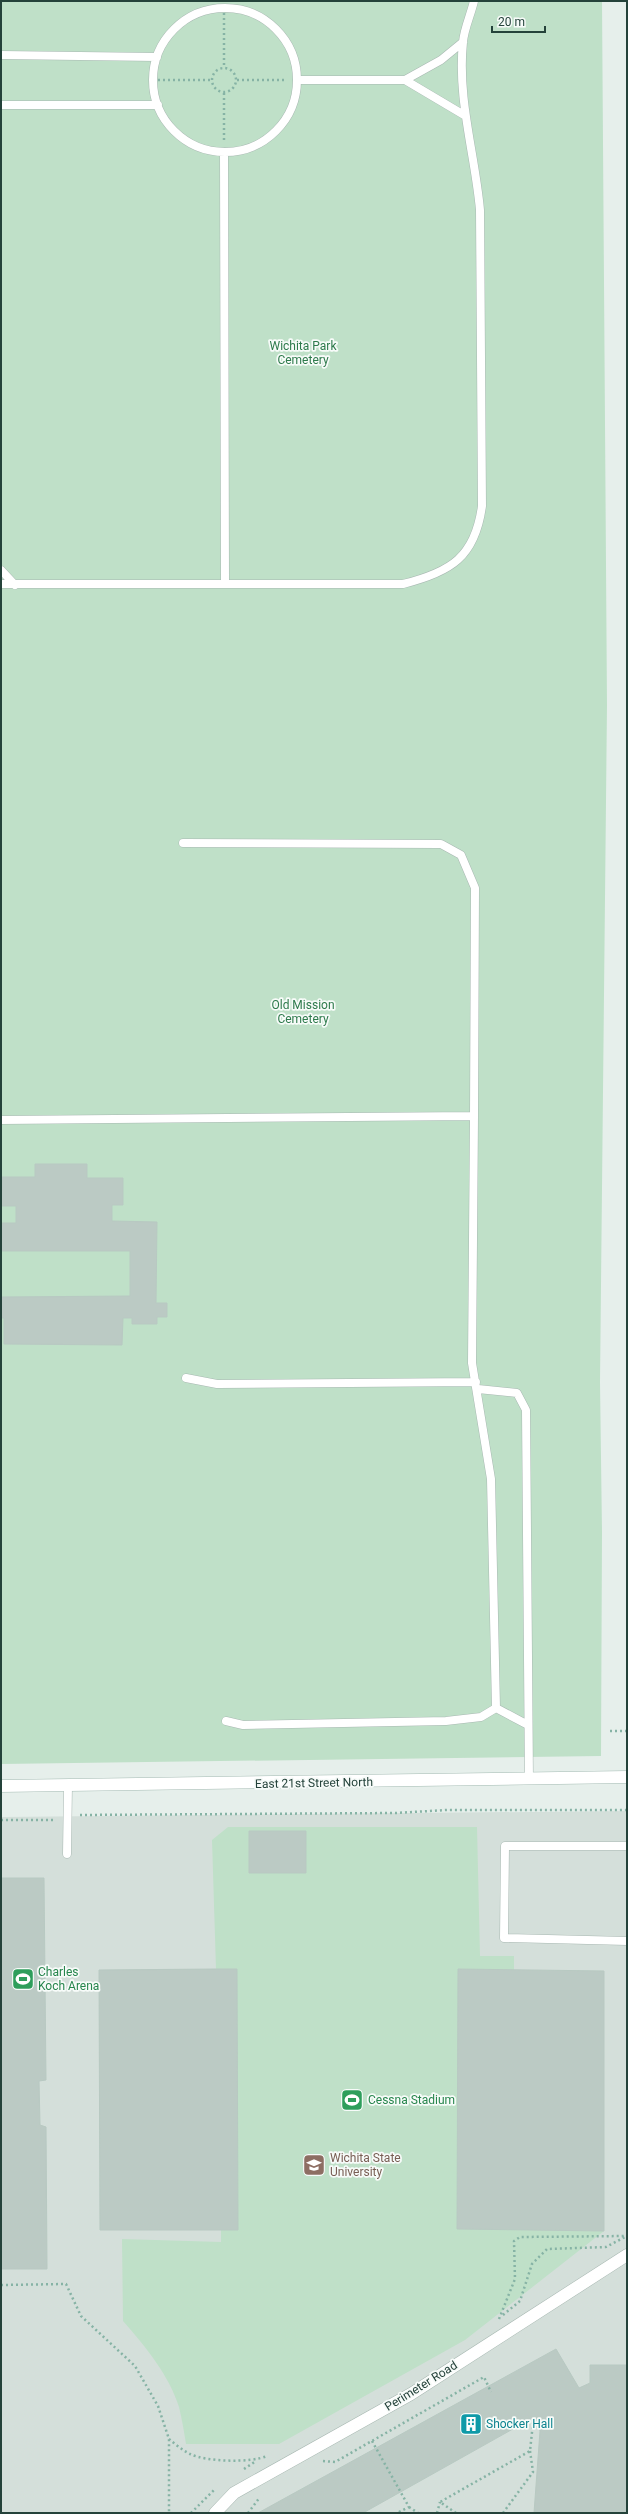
<svg xmlns="http://www.w3.org/2000/svg" width="628" height="2514" viewBox="0 0 628 2514" font-family="Roboto,sans-serif">
	<rect width="100%" height="100%" fill="#e6efeb"/>
	<!-- built -->
	<path fill="#d4dfda" d="M627,1811V2513H1V1817Z"/>
	<!-- green -->
	<path fill="#bfe0c8" d="M1,1H602L607,705L600,1382L602,1532L601,1756L1,1764Z
		M228,1827H477L480,1956H514V1970L604,1971V2231L465,2340L279,2444H186C184,2432 182,2419 179,2407C169,2375 145,2346 123,2321L122,2239L221,2242V2230H100L99,1970L216,1969L212,1840Z"/>
	<!-- building -->
	<path fill="#bbcac4" stroke="#b8c9c2" d="M35,1164H87V1178H123V1205H112V1221L157,1222L156,1303H167V1317H157V1324H132V1318H123L122,1345L4,1344V1318H1V1297L130,1296V1251H1V1223H16V1206H1L2,1177H35Z
		M249,1831H306V1873H249Z
		M1,1878H44L46,2080L39,2081L40,2125L46,2127L47,2269H1Z
		M216,1969H237L238,2230H100L99,1970Z
		M458,1969L604,1971V2231L457,2229Z
		M556,2349L579,2388L590,2383V2365H627V2513H534L540,2431L536,2416L363,2513H258Z"/>
	<g fill="none" stroke-linecap="round" stroke-linejoin="round">
		<!-- lane casing -->
		<g stroke="#a8b8b2" stroke-width="9">
			<path id="lane" d="M153 80a72 72 0 1 1 144 0a72 72 0 1 1-144 0Z
				M1,55L157,57
				M297,80H405L464,115
				M405,80L441,60L463,42
				M1,105H158
				M224,152L225,584
				M1,570L15,585
				M1,584H403C451,572 475,557 482,506L480,210C475,154 457,99 463,42C464,29 471,14 474,1
				M474,1116L472,1363L491,1479L496,1708L528,1725
				M1,1120L474,1116L475,888L461,855L441,844L183,843
				M186,1378L217,1384L476,1382
				M478,1389L517,1393L526,1410L529,1780
				M226,1721L243,1725L446,1721L481,1717L496,1708
				M627,1846H505L504,1938L627,1941
				M67,1854L68,1785"/>
		</g>
		<!-- street casing -->
		<g stroke="#a8b8b2" stroke-width="13">
			<path id="street" d="M215,2513L234,2493L411,2394L627,2255"/>
		</g>
		<!-- secondary casing -->
		<g stroke="#a4bbb3" stroke-width="13">
			<path id="secondary" d="M1,1786L627,1777"/>
		</g>
		<!-- path -->
		<path stroke="#86b3a5" stroke-width="2.5" stroke-dasharray="2 3" stroke-linecap="butt" d="M224,8V67
			M212 80a12 12 0 1 1 24 0a12 12 0 1 1-24 0Z
			M153,80H212
			M237,80H284
			M224,140V92
			M610,1731H627
			M80,1815L395,1813L447,1810H627
			M1,1820H56
			M1,2285L66,2284L81,2316L135,2366L158,2406L169,2439V2513
			M503,2315L520,2301L532,2264L547,2249L606,2247L625,2237
			M499,2319L515,2279L514,2241L520,2237L627,2236
			M169,2439C175,2444 182,2450 190,2454C207,2462 251,2463 267,2456
			M372,2441L409,2507L397,2513
			M323,2461L335,2462L484,2377L491,2392
			M244,2469L256,2461
			M409,2507L418,2513
			M191,2513L215,2489
			M248,2513L260,2497
			M437,2513L440,2502
			M456,2513L440,2502L530,2451L533,2423
			M503,2513L533,2472L530,2451"/>
		<!-- lane -->
		<use href="#lane" stroke="#fff" stroke-width="8"/>
		<!-- street -->
		<use href="#street" stroke="#fff" stroke-width="12"/>
		<!-- secondary -->
		<use href="#secondary" stroke="#fff" stroke-width="12"/>
	</g>
	<!-- icons -->
	<defs>
		<g id="stadium-square" transform="scale(1.15)"><rect x="-9" y="-9" width="18" height="18" rx="4" fill="#2e9e5b" stroke="#f7fbf9"/><path d="M0-5a6.5 5 0 1 0 0 10a6.5 5 0 1 0 0-10ZM-3.5-1.8h7v3.6h-7Z" fill="#fff"/></g>
		<g id="university-square" transform="scale(1.15)"><rect x="-9" y="-9" width="18" height="18" rx="4" fill="#8d6e63" stroke="#f7fbf9"/><path d="M0-5L7-2L0 1L-7-2ZM-4 1L0 2.5L4 1V4Q0 6-4 4Z" fill="#fff"/></g>
		<g id="building-square" transform="scale(1.15)"><rect x="-9" y="-9" width="18" height="18" rx="4" fill="#0f9aa8" stroke="#f7fbf9"/><path d="M-4-6H4V6H1V3H-1V6H-4ZM-2.5-4.3h1.7v1.8h-1.7ZM.8-4.3h1.7v1.8H.8ZM-2.5-1h1.7V.8h-1.7ZM.8-1h1.7V.8H.8Z" fill="#fff"/></g>
	</defs>
	<g fill-rule="evenodd">
		<use href="#stadium-square" x="23" y="1979"/>
		<use href="#stadium-square" x="352" y="2100"/>
		<use href="#university-square" x="314" y="2165"/>
		<use href="#building-square" x="471" y="2424"/>
	</g>
	<g text-anchor="middle" dominant-baseline="central" stroke-width="3.5" stroke-linejoin="round" paint-order="stroke">
		<!-- park labels -->
		<g font-size="12" fill="#2d7a4b" stroke="#f7fbf9">
			<text x="303" y="346">Wichita Park<tspan x="303" dy="14">Cemetery</tspan></text>
			<text x="303" y="1005">Old Mission<tspan x="303" dy="14">Cemetery</tspan></text>
		</g>
		<!-- street labels -->
		<g font-size="12" fill="#24423a" stroke="#f7fbf9">
			<text transform="translate(314 1783) rotate(-1)">East 21st Street North</text>
			<text transform="translate(421 2386) rotate(-32)">Perimeter Road</text>
		</g>
		<!-- leisure labels -->
		<g font-size="12" fill="#27864d" stroke="#f7fbf9" text-anchor="start">
			<text x="38" y="1972">Charles<tspan x="38" dy="14">Koch Arena</tspan></text>
			<text x="368" y="2100">Cessna Stadium</text>
		</g>
		<!-- education labels -->
		<g font-size="12" fill="#785e54" stroke="#f7fbf9" text-anchor="start">
			<text x="330" y="2158">Wichita State<tspan x="330" dy="14">University</tspan></text>
		</g>
		<!-- culture labels -->
		<g font-size="12" fill="#0d838f" stroke="#f7fbf9" text-anchor="start">
			<text x="486" y="2424">Shocker Hall</text>
		</g>
	</g>
	<!-- border -->
	<rect width="628" height="2514" fill="none" stroke="#24423a" stroke-width="4"/>
	<!-- scale -->
	<path d="M492 26v6h53v-6" fill="none" stroke="#24423a" stroke-width="2"/>
	<text x="498" y="26" font-size="12" fill="#24423a" stroke="#f7fbf9" stroke-width="3" paint-order="stroke">20 m</text>
</svg>
